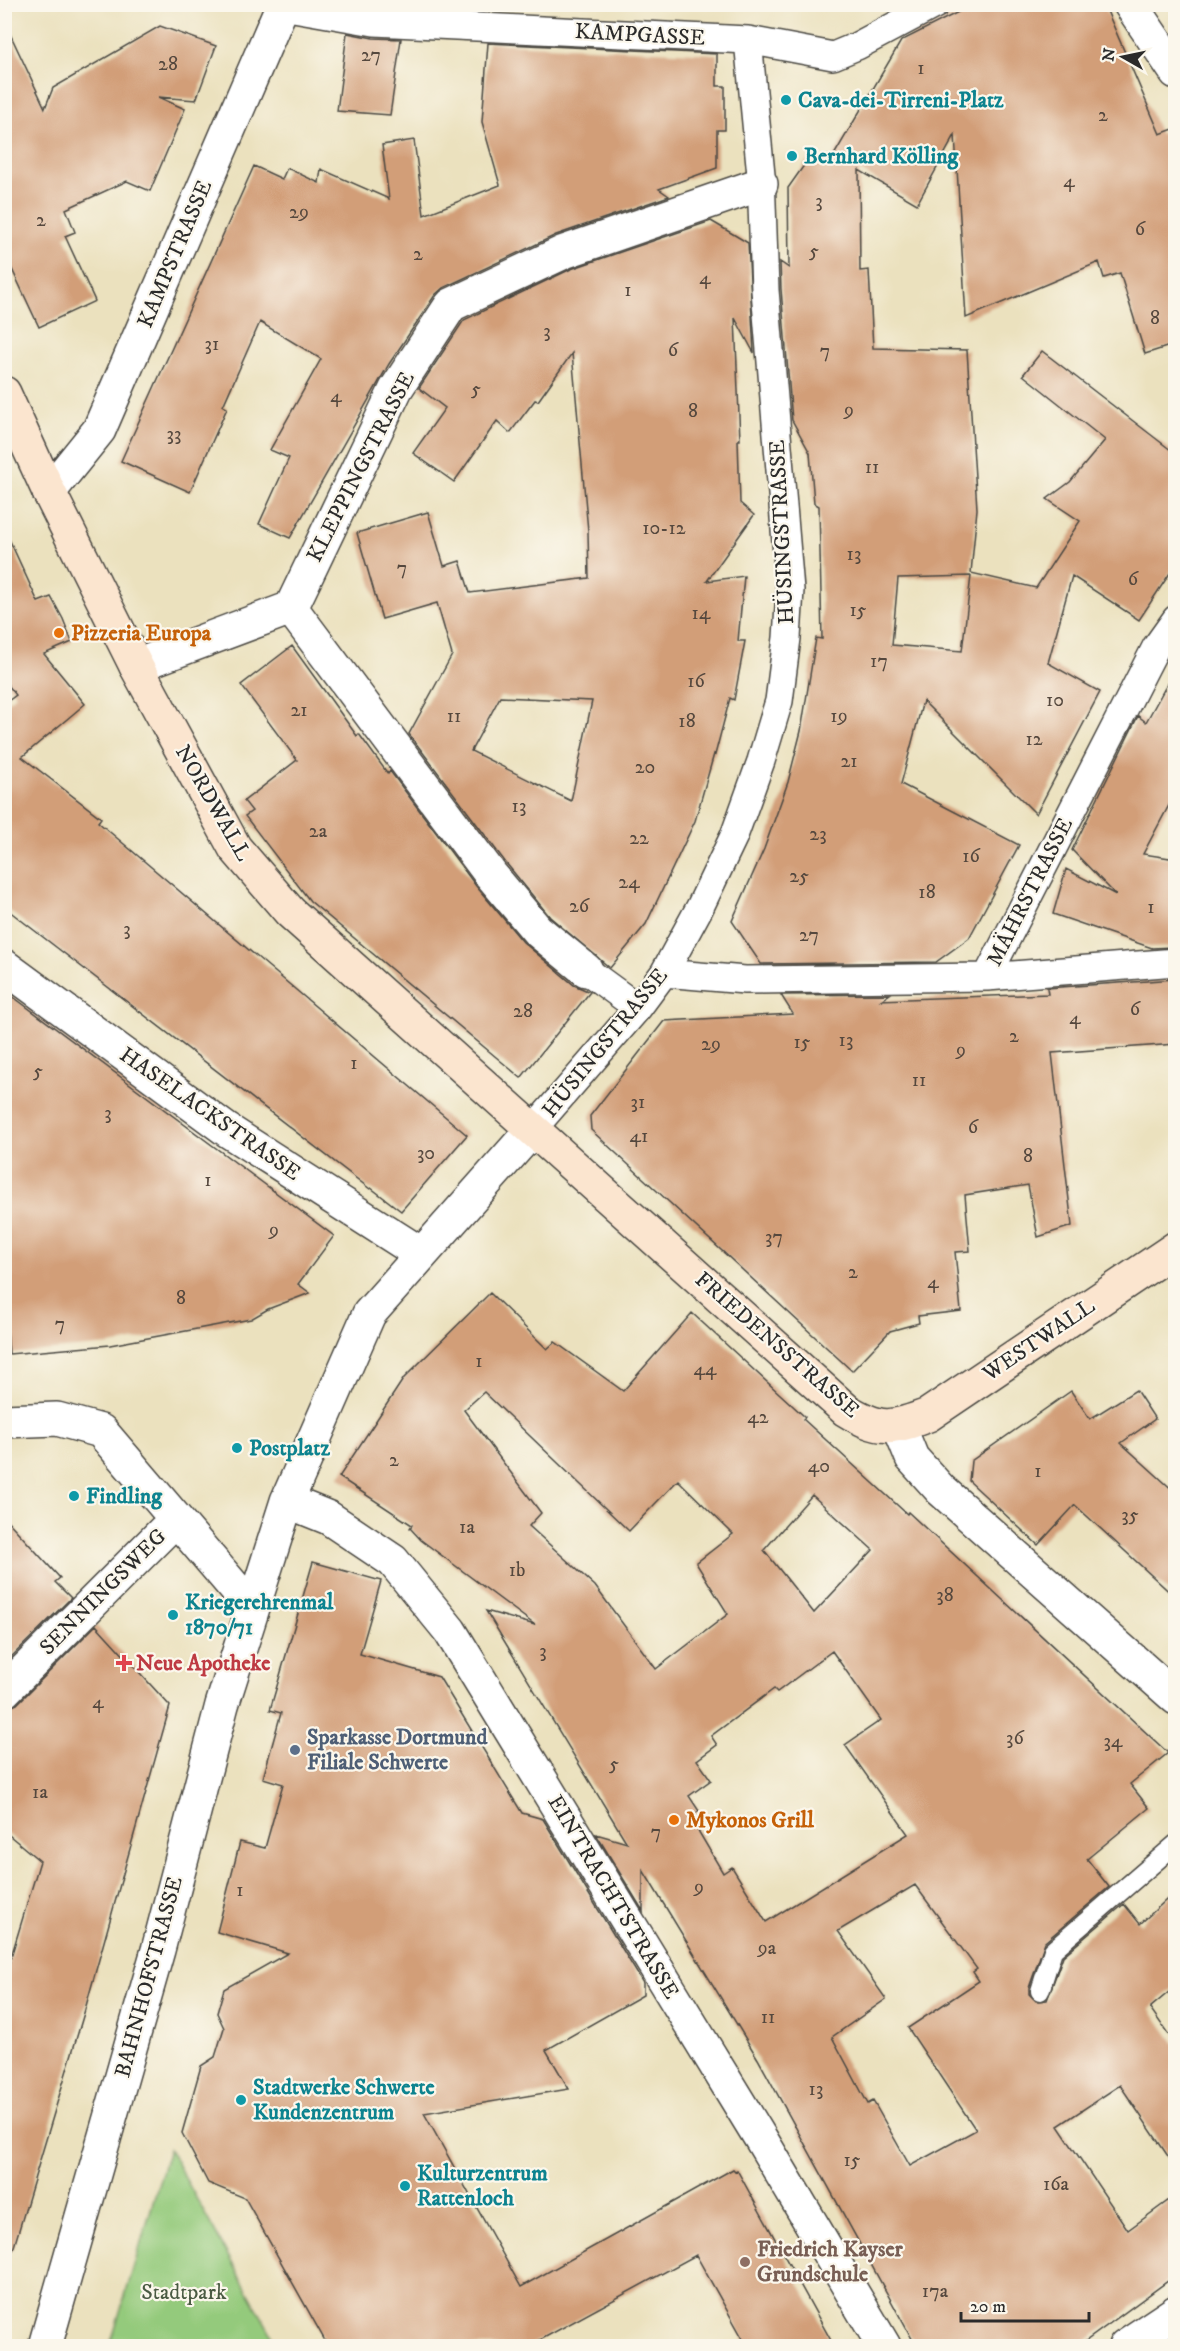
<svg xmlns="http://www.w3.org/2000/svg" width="1180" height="2351" viewBox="0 0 1180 2351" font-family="'IM FELL DW Pica',serif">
	<rect width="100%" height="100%" fill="#fbf7ec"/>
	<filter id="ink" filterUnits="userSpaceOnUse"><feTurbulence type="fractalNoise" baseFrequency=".0167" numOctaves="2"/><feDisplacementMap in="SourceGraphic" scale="12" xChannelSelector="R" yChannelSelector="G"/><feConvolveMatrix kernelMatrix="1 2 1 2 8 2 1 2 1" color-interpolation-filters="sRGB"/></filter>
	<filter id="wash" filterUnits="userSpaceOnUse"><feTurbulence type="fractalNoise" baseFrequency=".008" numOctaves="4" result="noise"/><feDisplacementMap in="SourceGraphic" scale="24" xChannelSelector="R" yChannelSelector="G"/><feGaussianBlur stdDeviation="1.35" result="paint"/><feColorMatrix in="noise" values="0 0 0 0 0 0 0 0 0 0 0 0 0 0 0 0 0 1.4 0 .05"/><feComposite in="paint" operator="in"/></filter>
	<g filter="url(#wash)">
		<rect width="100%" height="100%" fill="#ebe1be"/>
		<!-- green -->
		<path fill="#94ca7c" stroke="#607a54" stroke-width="1.5" d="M169,2149L278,2346H110Z"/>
		<g id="blocks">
			<!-- building -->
			<path fill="#d29e78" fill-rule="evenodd" d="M974,4H1104L1160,134L1176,128V344L1145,354L1120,273L1104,278L1099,262L966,318L955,135L917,204L859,170L860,271L869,270L873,348L967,350L977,509L971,573L1036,588L1080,521L1047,499L1070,482L1105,440L1023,375L1042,351L1176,454V564L1139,620L1072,576L1048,663L1100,692L1036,814L923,701L901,784L1019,845L969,938L936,962L761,964L732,921L764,849L788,782L801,731L816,638L822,639L819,506L814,503L810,453L792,420L781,289L780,262L789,268L788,188L812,154L830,162L901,41ZM971,576L962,651L892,645L898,578Z
				M4,21L45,108L53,88L160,26L216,46L196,100L158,97L185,109L150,191L127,181L66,209L75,232L65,236L95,301L39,327L4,252Z
				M347,33L373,38L401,39L390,115L337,111Z
				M488,43L717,54V86H725V130H717V168L659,189L669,196L556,235L443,288L435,295L389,364L290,538L259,524L289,458L270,450L321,359L260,322L223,406L227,408L190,492L121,461L254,166L282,179L287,168L319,183L321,169L389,199L382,145L414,140L424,215L500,185L482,122Z
				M711,221L748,243L754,353L735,318L740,440H738L740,503L754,515L707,581L744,576L738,641H745L734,700L730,698L715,755L714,754L695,821L646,924L610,968L550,917L506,863L409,734L452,655L437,603L382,619L357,533L428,512L444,566L460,561L470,593L589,578L588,531L572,353L538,401L535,400L510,433L497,421L454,482L413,453L445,408L419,388L464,320L571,269ZM500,697L592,701L571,801L471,751Z
				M4,528L38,602L51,597L63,619L72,642L44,654L85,704L22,757L101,818L98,822L467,1135L401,1211L371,1188L370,1189L4,907V704L16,695L4,680Z
				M292,646L357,736L359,734L388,774L390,771L476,886L523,942L574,985L590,992L521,1078L310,901L245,816L252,811L244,801L297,760L241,685Z
				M1176,668V792L1143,854L1176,859V923L1172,947L1152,948L1053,914L1066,869L1116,895L1072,850L1138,716L1146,722Z
				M1176,979V1044L1052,1053L1072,1226L1038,1237L1028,1185L965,1195L970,1251L955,1252L961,1311L918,1316L919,1323L890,1331L852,1371L591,1130L590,1116L664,1021L793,1014L781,995L890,994L881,1000L1048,994L1047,988Z
				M4,990L334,1236L298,1284L310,1293L268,1309L251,1319L110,1345L9,1354L4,1291Z
				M490,1293L547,1349L555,1342L623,1391L692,1313L805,1417L803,1419L907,1514L908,1512L1168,1753L1130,1784L1149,1808L1087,1859L1109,1887L1045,1942L1029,1988V1994L1036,2001L1047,2000L1063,1956L1124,1904L1140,1924L1176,1891V1986L1150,2008L1176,2045V2168L1120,2085L1058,2126L1128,2230L1176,2195V2275L1079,2346H916L758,2059L643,1870V1911L596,1834L627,1843L486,1611L535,1625L421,1540L410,1528L412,1525L339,1477L404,1378ZM484,1392L629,1531L678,1480L733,1534L696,1563L728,1614L656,1669L595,1586L529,1526L541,1513L464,1410ZM812,1495L873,1550L814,1613L764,1550ZM832,1651L881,1720L845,1745L908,1834L766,1922L732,1867L723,1873L690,1817L699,1811L689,1796L711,1780L697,1760L717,1745L711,1736L774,1689L777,1692ZM915,1885L977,1969L973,1972L979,1981L908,2028L976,2130L910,2166L873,2101L868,2104L832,2037L886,1999L838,1931Z
				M1136,1390L1155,1419L1121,1443L1176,1493V1598L1075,1505L1038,1545L969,1481L971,1461L1071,1391L1090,1419Z
				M4,1517L60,1578L55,1582L71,1598L4,1664Z
				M313,1562L381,1581L360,1654L439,1677L522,1813L543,1819L643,1983V1995L546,2050L569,2089L424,2113L521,2287L733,2169L735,2171L737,2170L834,2346H747L696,2255L529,2346H328L245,2198L208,2183L182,2133L201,2066L215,2057L224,2028L217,2013L224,1989L288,1953L217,1932L240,1842L265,1848L283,1784L263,1778L281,1713L270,1710Z
				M96,1625L170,1706L84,2013L13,2250L4,2249V1980L40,1861L4,1831V1709L17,1704Z"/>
		</g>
	</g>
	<g filter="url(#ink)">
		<use href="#blocks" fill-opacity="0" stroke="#484641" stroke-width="1.5"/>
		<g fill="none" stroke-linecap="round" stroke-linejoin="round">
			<!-- service casing -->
			<g stroke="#484641" stroke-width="21">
				<path id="service" d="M1040,1991L1053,1950L1176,1844"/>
			</g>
			<!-- pedestrian casing -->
			<g stroke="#484641" stroke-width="30">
				<path id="pedestrian" d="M282,6L374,22L748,40
					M586,970L638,1008
					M664,973L745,980L987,977L1156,647L1176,619
					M987,977L1176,962
					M533,1129L638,1008L664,973L700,907L734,836L761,761L779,701L787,638L790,590L765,290L761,175L748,40L833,56L857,46L936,4"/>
			</g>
			<!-- minor casing -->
			<g stroke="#484641" stroke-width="36">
				<path id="minor" d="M49,492L99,430L283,4
					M291,608L491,875L537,930L586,970
					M136,666L291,608L396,389L451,305L564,252L761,184
					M4,966L227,1130L421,1254
					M4,1421L57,1419L101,1431L252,1608
					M899,1426L912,1458L941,1490L1176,1698
					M287,1501L329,1518L393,1561L450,1631L761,2139L884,2346
					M4,1691L176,1519
					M45,2346L158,1950L222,1705L287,1501L369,1314L533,1129
					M1125,2346L1176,2312"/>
			</g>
			<!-- tertiary casing -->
			<g stroke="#484641" stroke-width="36">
				<path id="tertiary" d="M1130,4L1176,72"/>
			</g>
			<!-- secondary casing -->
			<g stroke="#484641" stroke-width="36">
				<path id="secondary" d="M4,393L49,492L136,666L235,848L290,912L846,1410C880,1431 892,1429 928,1415L1176,1248"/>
			</g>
			<!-- service -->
			<use href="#service" stroke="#fff" stroke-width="18"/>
			<!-- pedestrian -->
			<use href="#pedestrian" stroke="#fff" stroke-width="27"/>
			<!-- minor -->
			<use href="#minor" stroke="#fff" stroke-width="33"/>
			<!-- tertiary -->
			<use href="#tertiary" stroke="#fff" stroke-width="33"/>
			<!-- secondary -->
			<use href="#secondary" stroke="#fbe5cf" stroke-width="33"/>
		</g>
	</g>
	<!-- markers -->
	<g fill="#0f9aa8" stroke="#fbf7ec" stroke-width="2">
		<circle cx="786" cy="100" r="6"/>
		<circle cx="792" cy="156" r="6"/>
		<circle cx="237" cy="1448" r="6"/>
		<circle cx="74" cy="1496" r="6"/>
		<circle cx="173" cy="1615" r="6"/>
		<circle cx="241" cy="2100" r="6"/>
		<circle cx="405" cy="2186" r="6"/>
	</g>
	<g fill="#e8710a" stroke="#fbf7ec" stroke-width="2">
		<circle cx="59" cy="633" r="6"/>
		<circle cx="674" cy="1820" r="6"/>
	</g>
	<path fill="#e0444e" stroke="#fbf7ec" stroke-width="2" d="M121 1654h6v6h6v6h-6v6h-6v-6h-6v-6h6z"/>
	<circle fill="#5c6f8a" stroke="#fbf7ec" stroke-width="2" cx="295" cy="1750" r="6"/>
	<circle fill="#8d6e63" stroke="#fbf7ec" stroke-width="2" cx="745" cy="2262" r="6"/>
	<g text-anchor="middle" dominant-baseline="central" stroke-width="4.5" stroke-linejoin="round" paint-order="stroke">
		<!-- number labels -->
		<g font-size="20" fill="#55483e">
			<text x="371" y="55">27</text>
			<text x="168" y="64">28</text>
			<text x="921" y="68">1</text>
			<text x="1103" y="115">2</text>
			<text x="1069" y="181">4</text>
			<text x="819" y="201">3</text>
			<text x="299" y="212">29</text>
			<text x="41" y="220">2</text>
			<text x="1140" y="229">6</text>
			<text x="814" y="251">5</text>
			<text x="418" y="254">2</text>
			<text x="705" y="278">4</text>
			<text x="628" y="290">1</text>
			<text x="1155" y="318">8</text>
			<text x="547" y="331">3</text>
			<text x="212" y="344">31</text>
			<text x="673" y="350">6</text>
			<text x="825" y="351">7</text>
			<text x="476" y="389">5</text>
			<text x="336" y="396">4</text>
			<text x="849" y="410">9</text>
			<text x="693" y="411">8</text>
			<text x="174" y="434">33</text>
			<text x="872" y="467">11</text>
			<text x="664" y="528">10-12</text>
			<text x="854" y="554">13</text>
			<text x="402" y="568">7</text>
			<text x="1133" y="579">6</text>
			<text x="858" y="610">15</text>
			<text x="701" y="613">14</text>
			<text x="879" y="661">17</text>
			<text x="696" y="681">16</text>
			<text x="1055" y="700">10</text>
			<text x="299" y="710">21</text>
			<text x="454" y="716">11</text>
			<text x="839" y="716">19</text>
			<text x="687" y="721">18</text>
			<text x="1034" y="739">12</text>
			<text x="849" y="761">21</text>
			<text x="645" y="767">20</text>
			<text x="519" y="806">13</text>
			<text x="318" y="831">2a</text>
			<text x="818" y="834">23</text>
			<text x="639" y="838">22</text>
			<text x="971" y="856">16</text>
			<text x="799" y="876">25</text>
			<text x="629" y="882">24</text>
			<text x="927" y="892">18</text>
			<text x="579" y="906">26</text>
			<text x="1151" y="907">1</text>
			<text x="127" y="929">3</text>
			<text x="809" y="935">27</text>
			<text x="1135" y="1009">6</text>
			<text x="523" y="1011">28</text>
			<text x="1075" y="1018">4</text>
			<text x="1014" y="1036">2</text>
			<text x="846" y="1040">13</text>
			<text x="802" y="1042">15</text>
			<text x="711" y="1044">29</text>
			<text x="961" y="1050">9</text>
			<text x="354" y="1063">1</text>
			<text x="38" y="1071">5</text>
			<text x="919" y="1080">11</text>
			<text x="638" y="1102">31</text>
			<text x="108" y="1113">3</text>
			<text x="973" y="1127">6</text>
			<text x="639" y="1136">41</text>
			<text x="426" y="1153">30</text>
			<text x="1028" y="1156">8</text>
			<text x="208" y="1180">1</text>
			<text x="274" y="1230">9</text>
			<text x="774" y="1237">37</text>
			<text x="853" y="1272">2</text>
			<text x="933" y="1282">4</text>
			<text x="181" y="1298">8</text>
			<text x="60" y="1324">7</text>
			<text x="479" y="1361">1</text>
			<text x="705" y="1369">44</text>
			<text x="758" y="1417">42</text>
			<text x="394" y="1460">2</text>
			<text x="819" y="1466">40</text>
			<text x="1038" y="1471">1</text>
			<text x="1130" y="1515">35</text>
			<text x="467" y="1527">1a</text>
			<text x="517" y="1570">1b</text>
			<text x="945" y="1595">38</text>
			<text x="543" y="1651">3</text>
			<text x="98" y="1702">4</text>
			<text x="1015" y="1738">36</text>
			<text x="1113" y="1741">34</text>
			<text x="614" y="1764">5</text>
			<text x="40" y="1792">1a</text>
			<text x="656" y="1832">7</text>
			<text x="699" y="1887">9</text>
			<text x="240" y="1890">1</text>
			<text x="767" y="1948">9a</text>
			<text x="768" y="2017">11</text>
			<text x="816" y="2089">13</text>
			<text x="852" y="2160">15</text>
			<text x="1056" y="2184">16a</text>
			<text x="935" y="2291">17a</text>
		</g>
		<!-- street labels -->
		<g font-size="22" fill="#2b2b2b" stroke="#fbf7ec">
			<text transform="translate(640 35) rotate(3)">KAMPGASSE</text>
			<text transform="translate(175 254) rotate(-67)">KAMPSTRASSE</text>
			<text transform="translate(361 467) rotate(-63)">KLEPPINGSTRASSE</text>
			<text transform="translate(782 532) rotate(-93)">HÜSINGSTRASSE</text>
			<text transform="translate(213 803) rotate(60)">NORDWALL</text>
			<text transform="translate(1030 892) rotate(-63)">MÄHRSTRASSE</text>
			<text transform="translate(605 1043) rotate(-51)">HÜSINGSTRASSE</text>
			<text transform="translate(210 1114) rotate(35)">HASELACKSTRASSE</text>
			<text transform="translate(1039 1340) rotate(-34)">WESTWALL</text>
			<text transform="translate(777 1345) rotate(41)">FRIEDENSSTRASSE</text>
			<text transform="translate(103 1592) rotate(-45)">SENNINGSWEG</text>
			<text transform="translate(613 1897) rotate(59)">EINTRACHTSTRASSE</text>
			<text transform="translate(149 1977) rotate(-75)">BAHNHOFSTRASSE</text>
		</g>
		<!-- culture labels -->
		<g font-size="22" font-weight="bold" fill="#0d838f" stroke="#fbf7ec" text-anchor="start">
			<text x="798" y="100">Cava-dei-Tirreni-Platz</text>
			<text x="804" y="156">Bernhard Kölling</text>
			<text x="249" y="1448">Postplatz</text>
			<text x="86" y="1496">Findling</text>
			<text x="185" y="1602">Kriegerehrenmal<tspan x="185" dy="25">1870/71</tspan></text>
			<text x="253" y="2087">Stadtwerke Schwerte<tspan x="253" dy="25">Kundenzentrum</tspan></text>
			<text x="417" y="2173">Kulturzentrum<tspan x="417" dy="25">Rattenloch</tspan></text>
		</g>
		<!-- food labels -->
		<g font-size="22" font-weight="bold" fill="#c56008" stroke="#fbf7ec" text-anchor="start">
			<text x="71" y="633">Pizzeria Europa</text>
			<text x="686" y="1820">Mykonos Grill</text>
		</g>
		<!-- health labels -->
		<g font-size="22" font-weight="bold" fill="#be3a42" stroke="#fbf7ec" text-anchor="start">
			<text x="136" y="1663">Neue Apotheke</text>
		</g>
		<!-- service labels -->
		<g font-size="22" font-weight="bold" fill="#4e5e75" stroke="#fbf7ec" text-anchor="start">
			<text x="307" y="1737">Sparkasse Dortmund<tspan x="307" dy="25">Filiale Schwerte</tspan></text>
		</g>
		<!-- education labels -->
		<g font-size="22" font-weight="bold" fill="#785e54" stroke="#fbf7ec" text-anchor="start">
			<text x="757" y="2249">Friedrich Kayser<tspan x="757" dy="25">Grundschule</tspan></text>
		</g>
		<!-- park labels -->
		<g font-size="22" fill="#4a5b43" stroke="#fbf7ec">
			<text x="184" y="2292">Stadtpark</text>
		</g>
	</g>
	<!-- margin -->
	<rect width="1180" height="2351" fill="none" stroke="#fbf7ec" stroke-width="24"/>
	<!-- north arrow -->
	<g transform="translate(1123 57) rotate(279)" stroke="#fbf7ec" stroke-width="4.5" paint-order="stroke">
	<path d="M0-4.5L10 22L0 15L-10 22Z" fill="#2b2b2b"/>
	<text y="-9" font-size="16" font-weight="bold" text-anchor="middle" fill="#2b2b2b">N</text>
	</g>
	<!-- scale -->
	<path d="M961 2312v9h128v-9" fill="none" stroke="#2b2b2b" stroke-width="3"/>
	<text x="970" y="2312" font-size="18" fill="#2b2b2b" stroke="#fbf7ec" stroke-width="4.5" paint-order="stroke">20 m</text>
</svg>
